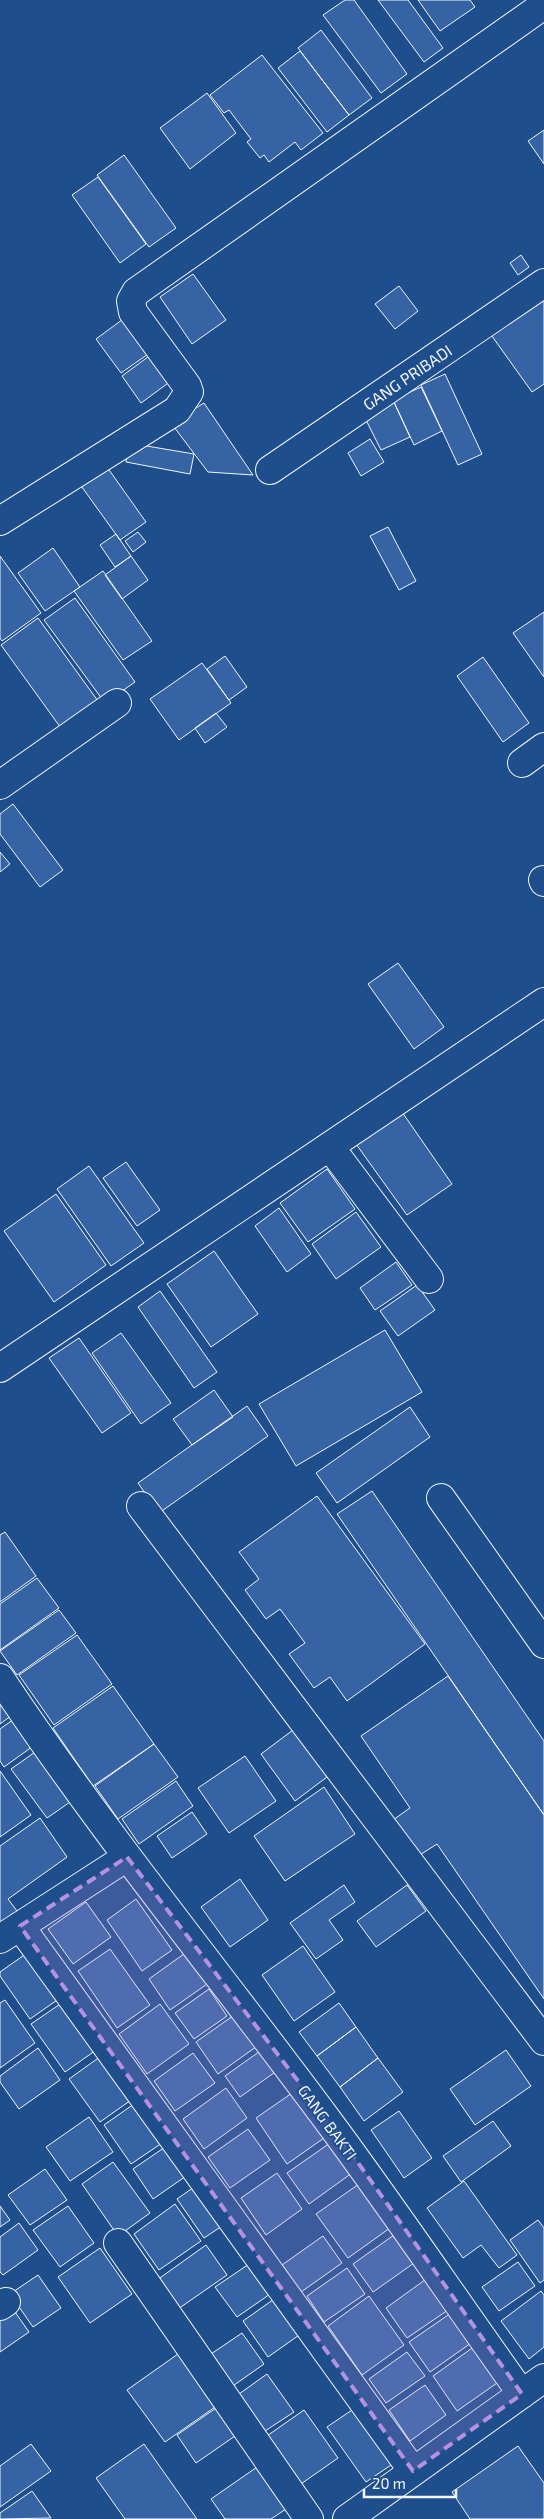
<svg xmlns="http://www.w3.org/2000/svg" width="544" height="2519" viewBox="0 0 544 2519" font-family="'Exo 2',sans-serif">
	<rect width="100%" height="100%" fill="#1f4e8c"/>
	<!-- building -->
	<path fill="#3563a3" stroke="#f2f6ff" d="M345,0H354L407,74L381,93L323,15Z
		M378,0H408L443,48L424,62Z
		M418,0H470L475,7L440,31Z
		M321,30L372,98L349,115L298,48Z
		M300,51L349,115L327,132L278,68Z
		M262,55L323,133L301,150L295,142L269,162L264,155L260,158L247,142L251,139L229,110L224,113L210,95Z
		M207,93L236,133L190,169L160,128Z
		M544,130V164L528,141Z
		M124,155L176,228L149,247L97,175Z
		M98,177L146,244L120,263L72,195Z
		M521,255L529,267L518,275L510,263Z
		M193,274L226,320L192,344L160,297Z
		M399,286L418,311L395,329L375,304Z
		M544,293V384L532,392L489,332Z
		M126,317L151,352L121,373L96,339Z
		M156,351L175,378L141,403L122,376Z
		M445,374L482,454L458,465L421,385Z
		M421,387L442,431L414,445L393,400Z
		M393,400L410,437L381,450L363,414Z
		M204,403L253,475L208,472L171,423Z
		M370,439L384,462L361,476L348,453Z
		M129,443L194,454L190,474L126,462Z
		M102,460L146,522L120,540L74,476Z
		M388,527L416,581L399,590L370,536Z
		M138,532L146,542L133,552L125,541Z
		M116,534L131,556L115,567L100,545Z
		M53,548L80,587L45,611L18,573Z
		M0,556L41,613L2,641L0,638Z
		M131,556L148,580L122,599L105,575Z
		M103,571L152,641L123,660L74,591Z
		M75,598L135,682L105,703L44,620Z
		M544,612V677L513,633Z
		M38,618L103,708L66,735L1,645Z
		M225,656L247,687L229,700L207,669Z
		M483,657L529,723L503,742L457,676Z
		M202,663L231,703L179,740L150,699Z
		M216,713L227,727L205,743L195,728Z
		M13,804L63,870L40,887L0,834V814Z
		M0,852L10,864L0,872Z
		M398,963L444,1027L414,1049L368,984Z
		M402,1112L452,1184L407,1215L356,1144Z
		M126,1162L160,1210L137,1226L103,1178Z
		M89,1166L144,1243L111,1266L57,1189Z
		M327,1169L355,1209L308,1242L280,1203Z
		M56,1194L106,1265L54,1302L4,1231Z
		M279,1208L311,1254L287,1272L255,1226Z
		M356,1212L381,1247L336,1279L312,1244Z
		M214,1251L258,1314L211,1347L167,1284Z
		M396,1262L412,1285L375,1310L360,1288Z
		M417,1285L435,1310L398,1336L380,1311Z
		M160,1291L217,1372L194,1388L138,1307Z
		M385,1330L422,1392L296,1466L259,1404Z
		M121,1333L171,1403L141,1424L92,1353Z
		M79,1338L131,1413L102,1433L49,1358Z
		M214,1390L233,1417L192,1445L173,1419Z
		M247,1406L268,1436L159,1513L138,1483Z
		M410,1407L430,1437L337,1503L316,1473Z
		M372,1491L544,1741V1815L337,1514Z
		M317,1496L425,1644L347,1701L330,1677L314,1688L289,1654L305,1643L280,1609L266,1619L245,1590L259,1579L239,1552Z
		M5,1532L36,1576L0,1602V1535Z
		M37,1578L59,1608L0,1650V1604Z
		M59,1610L76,1633L17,1675L0,1651Z
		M77,1635L112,1684L54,1725L19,1675Z
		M448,1676L544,1815V1999L437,1844L415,1858L390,1822L410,1808L361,1736Z
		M113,1686L154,1744L93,1786L53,1728Z
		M0,1692L15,1713L0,1724Z
		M17,1717L36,1744L4,1767L0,1761V1729Z
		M301,1724L335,1771L295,1801L261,1754Z
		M154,1744L178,1777L118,1819L95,1786Z
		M38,1750L73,1800L47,1818L11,1769Z
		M245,1756L276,1801L229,1833L198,1788Z
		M0,1771L31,1815L0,1837Z
		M176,1781L193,1806L139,1844L122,1819Z
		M324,1787L355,1834L285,1881L254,1836Z
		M192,1812L207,1834L172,1858L157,1836Z
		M40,1818L67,1857L8,1899L20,1915L0,1929V1846Z
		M240,1879L268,1920L230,1947L201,1907Z
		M344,1885L355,1902L329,1920L343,1940L316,1959L290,1923Z
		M407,1885L426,1911L376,1947L357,1921Z
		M136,1899L172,1950L142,1971L107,1920Z
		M86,1902L111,1937L73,1964L48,1929Z
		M303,1946L335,1992L294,2021L262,1975Z
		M110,1949L150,2005L117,2028L78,1971Z
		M188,1951L210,1982L170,2010L149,1979Z
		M27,1953L60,1998L30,2019L0,1976V1972Z
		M209,1989L227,2016L194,2039L175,2013Z
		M5,2000L35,2043L0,2068V2003Z
		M66,2000L99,2048L65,2072L31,2024Z
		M339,2003L356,2027L317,2056L299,2032Z
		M160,2004L189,2044L147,2074L119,2034Z
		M237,2013L260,2044L218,2074L196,2042Z
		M356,2027L378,2058L340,2087L317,2056Z
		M38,2048L60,2080L19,2109L0,2082V2076Z
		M263,2049L278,2070L240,2097L225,2076Z
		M506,2050L531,2086L475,2125L450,2089Z
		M193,2053L215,2083L175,2111L154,2081Z
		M104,2054L134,2098L100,2122L69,2079Z
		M378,2058L403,2092L364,2121L340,2087Z
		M226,2088L247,2118L204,2149L183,2119Z
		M292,2093L324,2138L287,2164L256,2118Z
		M134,2104L162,2143L131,2164L104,2125Z
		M399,2111L432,2158L404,2178L371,2130Z
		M89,2117L113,2152L70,2181L46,2147Z
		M493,2121L511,2146L461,2182L443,2156Z
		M248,2129L270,2160L230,2188L208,2157Z
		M330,2143L352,2173L309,2204L287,2173Z
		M168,2145L189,2174L153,2199L133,2169Z
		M113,2162L150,2213L118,2236L82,2184Z
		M45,2169L67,2200L30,2225L8,2195Z
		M277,2173L302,2209L266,2235L241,2198Z
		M464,2181L517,2255L499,2268L481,2245L463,2258L427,2208Z
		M359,2184L390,2228L348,2258L316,2214Z
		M197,2185L225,2224L204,2238L177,2199Z
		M175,2204L201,2241L159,2270L134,2234Z
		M0,2206L10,2220L0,2227Z
		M68,2206L94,2243L60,2267L33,2230Z
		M538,2220L544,2228V2280L540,2283L510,2240Z
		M19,2223L38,2250L3,2275L0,2272V2237Z
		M394,2235L414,2263L373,2292L353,2264Z
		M323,2236L342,2263L301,2292L282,2265Z
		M206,2245L227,2275L178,2309L157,2280Z
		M100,2248L132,2294L90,2323L58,2277Z
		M252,2262L273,2292L237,2317L215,2287Z
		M518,2262L535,2286L499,2311L482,2287Z
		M347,2268L365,2294L324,2322L307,2296Z
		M38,2275L61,2308L33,2327L10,2294Z
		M429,2277L451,2308L407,2338L386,2308Z
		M541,2291L544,2295V2347L529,2359L501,2321Z
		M369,2296L404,2345L362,2375L328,2326Z
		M277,2297L302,2333L268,2357L243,2321Z
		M8,2302L29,2332L0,2352V2308Z
		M451,2313L471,2343L430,2372L409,2342Z
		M242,2333L264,2364L230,2388L208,2356Z
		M475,2346L500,2381L457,2411L433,2376Z
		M407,2352L425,2376L386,2403L369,2379Z
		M178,2354L215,2407L165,2442L127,2390Z
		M267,2374L294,2412L265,2431L239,2394Z
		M425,2385L446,2415L410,2441L389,2410Z
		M216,2408L235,2436L196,2463L177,2435Z
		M355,2408L394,2463L366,2482L327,2427Z
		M304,2410L338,2458L298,2486L264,2438Z
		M31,2444L51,2471L0,2507V2466Z
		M144,2444L197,2519H125L96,2478Z
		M518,2446L544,2483V2519H470L452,2492Z
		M260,2465L289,2507L271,2519H225L211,2499Z
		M32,2491L51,2518L0,2519V2513Z"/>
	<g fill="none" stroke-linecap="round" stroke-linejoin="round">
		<!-- minor casing -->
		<g stroke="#f2f6ff" stroke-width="30">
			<path id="minor" d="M270,470L544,283
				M0,521L177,410L189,392L187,386L133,312L131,301L136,292L544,5
				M522,763L544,747
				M0,785L117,703
				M543,880L544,882
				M330,1147L429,1279
				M0,1368L544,1002
				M441,1498L544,1644
				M141,1506L544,2041
				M0,1678C101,1830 217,1971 326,2118C393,2208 456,2302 522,2394
				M20,1926L413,2471
				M0,1939L127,1857
				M118,2243L309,2519
				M0,2306L6,2302
				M347,2519L544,2378"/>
		</g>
		<!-- minor -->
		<use href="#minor" stroke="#1f4e8c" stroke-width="28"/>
	</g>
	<!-- marked area -->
	<path fill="#b691df" fill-opacity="0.2" stroke="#b691df" stroke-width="4" stroke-dasharray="10 6" stroke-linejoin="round" d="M127,1857L327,2119L522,2394L413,2471L20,1926Z"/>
	<g text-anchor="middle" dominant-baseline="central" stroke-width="4" stroke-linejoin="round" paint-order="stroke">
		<!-- street labels -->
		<g font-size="16" fill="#f2f6ff" stroke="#1f4e8c">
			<text transform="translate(407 377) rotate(-34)">GANG PRIBADI</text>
			<text transform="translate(328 2122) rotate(54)">GANG BAKTI</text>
		</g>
	</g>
	<!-- scale -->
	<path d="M364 2489v8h92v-8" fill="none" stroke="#f2f6ff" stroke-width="2.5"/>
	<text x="372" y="2489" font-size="15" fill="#f2f6ff" stroke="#1f4e8c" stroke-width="4" paint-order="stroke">20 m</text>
</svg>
